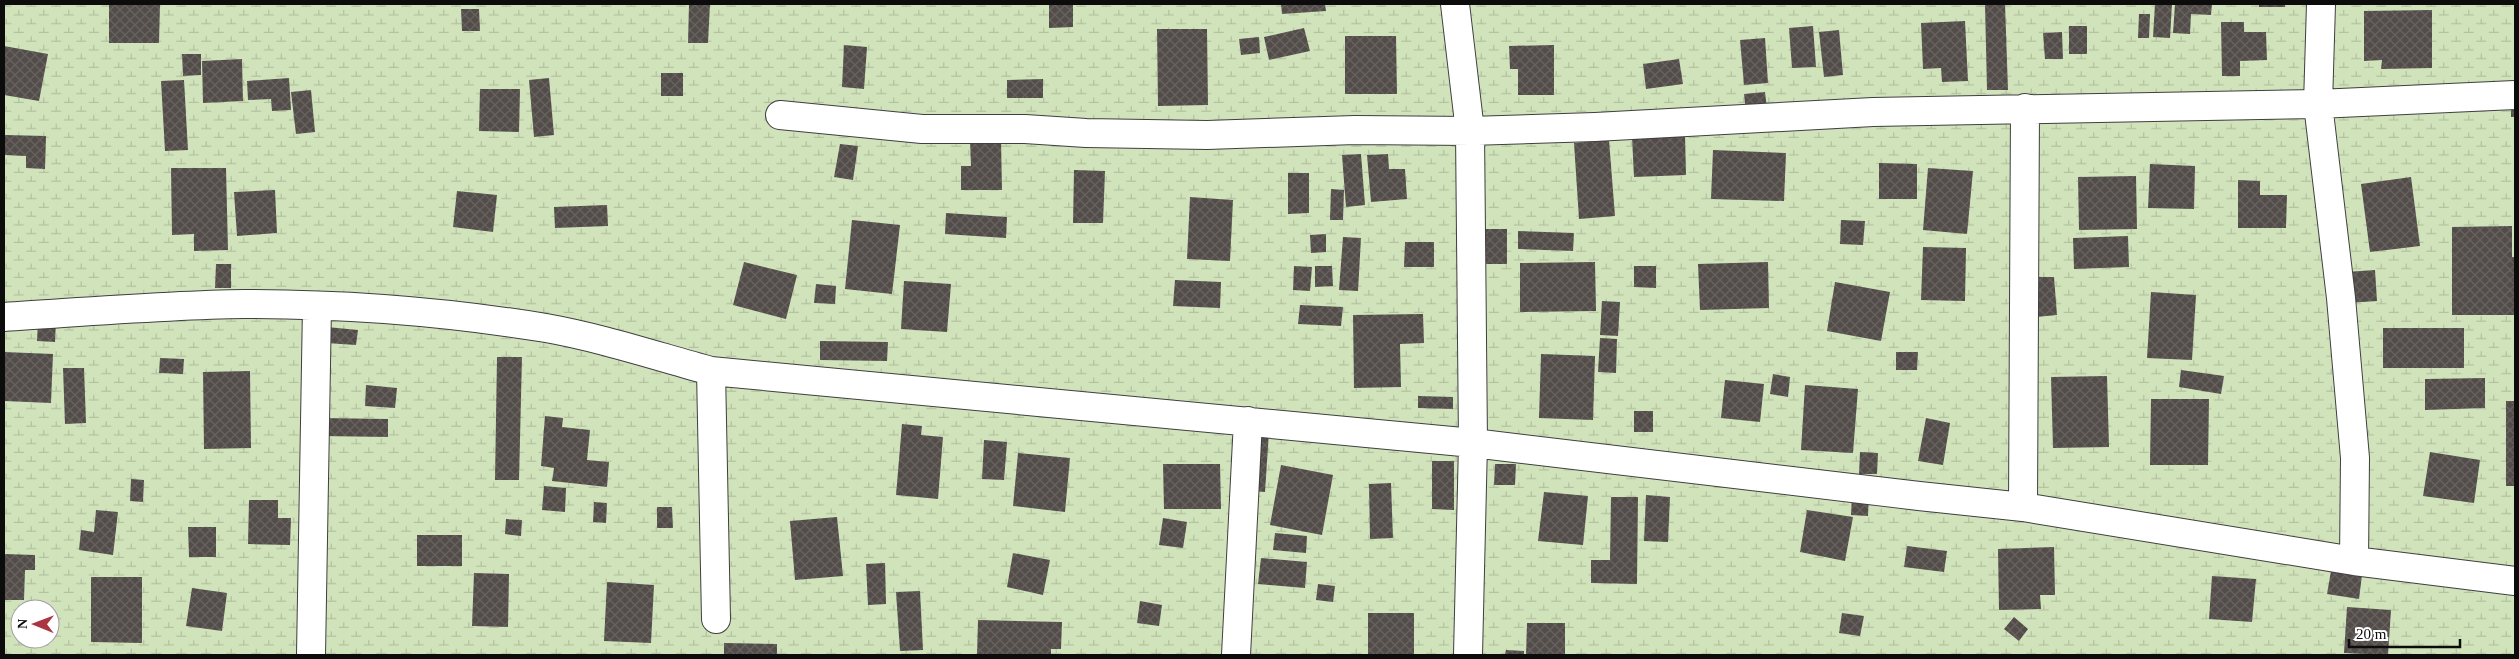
<svg xmlns="http://www.w3.org/2000/svg" width="2519" height="659" viewBox="0 0 2519 659" font-family="'Times New Roman',serif">
	<defs>
		<pattern id="wetland-marsh" width="20" height="14" patternUnits="userSpaceOnUse" patternTransform="scale(1.25)"><rect width="20" height="14" fill="#d1e3bb"/><path d="M1 5h8M5 5V1M11 12h8M15 12V8" fill="none" stroke="#b2c2a0"/></pattern>
		<pattern id="building-cross-hatch" width="8" height="8" patternUnits="userSpaceOnUse" patternTransform="scale(1.25)"><rect width="8" height="8" fill="#534d4a"/><path d="M0 0l8 8M0 8l8-8" fill="none" stroke="#676260"/></pattern>
	</defs>
	<rect width="100%" height="100%" fill="#fdf9ed"/>
	<!-- wetland -->
	<path fill="url(#wetland-marsh)" fill-rule="evenodd" d="M4,4H2515V655H4ZM20,609H50V639H20Z"/>
	<!-- building -->
	<path fill="url(#building-cross-hatch)" d="M109,4H160L159,43H109Z
		M689,4H710L708,43H688Z
		M1049,4H1073V27L1049,28Z
		M1281,4H1325L1326,11L1282,14Z
		M1985,4H2005L2008,90H1987Z
		M2155,4H2172L2170,38L2153,37Z
		M2175,4H2212L2211,15L2191,14L2190,34L2173,33Z
		M2259,4H2285V7H2259Z
		M461,9H479L480,31H462Z
		M2432,10V68L2381,69L2382,60L2364,61V11Z
		M2139,14H2150L2149,38H2138Z
		M1965,21L1968,81L1942,82L1941,68L1923,69L1921,23Z
		M2221,22H2244V32H2266L2267,60L2240,61V76H2222Z
		M1813,26L1816,67L1792,68L1789,28Z
		M2069,26H2087V54H2069Z
		M1304,28L1310,51L1269,60L1264,37Z
		M1157,29H1207L1208,105L1158,106Z
		M1839,30L1843,75L1824,77L1819,32Z
		M2062,32L2063,59H2045L2043,33Z
		M1345,36H1396L1397,94H1345Z
		M1259,37L1260,53L1241,55L1239,39Z
		M1765,38L1768,83L1744,85L1740,40Z
		M844,45L867,47L864,89L842,87Z
		M1554,45V95H1518V69H1510L1509,46Z
		M4,46L48,54L39,101L4,95Z
		M182,54H201V75L183,76Z
		M242,59L243,101L203,103L202,61Z
		M1679,59L1683,84L1646,89L1643,64Z
		M661,73H683V96H661Z
		M289,78L291,110L272,111L271,99L248,100L247,81Z
		M549,78L554,135L534,137L529,80Z
		M1043,79V98H1007V80Z
		M184,80L188,150L165,151L161,81Z
		M480,89H520L519,132L479,131Z
		M311,90L315,132L296,134L291,92Z
		M1765,92L1767,109L1746,112L1744,94Z
		M2511,97H2515V117H2511Z
		M5,135L46,136L45,169L26,168V156L5,155Z
		M1685,135L1686,175L1634,177L1632,137Z
		M1001,139L1002,190H961V166H971L970,140Z
		M1609,140L1615,216L1579,219L1574,143Z
		M840,144L858,146L853,180L834,177Z
		M1713,150L1786,153L1784,201L1711,199Z
		M1361,154L1365,205L1346,207L1342,155Z
		M1388,154L1389,169H1405L1407,199L1371,202L1367,155Z
		M1879,163L1917,164V199H1879Z
		M2150,164L2195,166L2194,209L2148,208Z
		M171,168H226L228,250L194,251V234L172,235Z
		M1928,168L1973,171L1967,234L1923,230Z
		M1074,170L1105,171L1103,223H1073Z
		M1288,173H1309V213L1288,214Z
		M2136,176L2137,229L2079,230L2078,177Z
		M2411,177L2420,246L2370,252L2361,184Z
		M2238,180L2260,181V195H2287L2286,228H2238Z
		M1331,189L1344,190L1343,220H1330Z
		M275,190L277,233L237,236L234,192Z
		M457,191L497,195L493,232L453,227Z
		M1190,197L1233,200L1230,261L1187,259Z
		M607,205L608,226L555,228L554,207Z
		M946,213L1007,217L1006,238L945,234Z
		M852,220L900,225L892,294L845,289Z
		M1841,220L1865,221L1863,245L1840,244Z
		M2512,226V257H2515V315H2452V227Z
		M1481,229H1507V264H1480Z
		M1518,231L1574,233L1573,251L1518,249Z
		M1326,234V252L1311,253L1310,235Z
		M2128,236L2129,267L2074,269L2073,238Z
		M1343,237L1361,238L1358,291L1339,290Z
		M1405,242H1434V267H1404Z
		M1923,247L1966,248L1965,301L1921,300Z
		M744,262L797,275L786,319L733,305Z
		M1595,262L1596,311L1520,312V263Z
		M1768,262L1769,308L1700,310L1698,264Z
		M216,264H231V288H215Z
		M1294,266L1312,267L1310,291L1293,290Z
		M1315,266H1332L1333,286L1315,287Z
		M1634,266H1656V288L1634,287Z
		M2375,270L2377,301L2348,303L2346,272Z
		M2034,277H2054L2057,315L2036,317Z
		M1175,280L1221,282L1220,308L1173,306Z
		M904,281L951,284L947,332L901,329Z
		M1835,282L1890,292L1881,341L1827,331Z
		M816,284L836,286L835,304L814,303Z
		M2151,292L2196,295L2192,360L2147,358Z
		M1602,301L1620,302L1618,336L1600,335Z
		M1300,305L1343,307L1341,326L1298,324Z
		M1423,314L1424,343L1400,344L1401,387L1354,388L1353,315Z
		M38,320L56,321L55,342L37,341Z
		M327,327L358,330L356,345L326,343Z
		M2383,328H2464V368H2383Z
		M1600,338L1617,339L1616,373L1598,372Z
		M820,341L888,342L887,361L820,360Z
		M4,352L53,354L51,403L4,401Z
		M1896,352H1918L1917,370H1896Z
		M1541,354L1595,356L1593,420L1539,418Z
		M497,357H522L519,480H495Z
		M160,358L184,359L183,374L159,373Z
		M63,368H84L86,423L65,424Z
		M2181,370L2224,376L2221,394L2179,387Z
		M250,371L251,448L204,449L203,372Z
		M1773,374L1790,377L1788,397L1770,394Z
		M2107,376L2109,447L2053,448L2051,377Z
		M2485,378V408L2425,410V379Z
		M1725,380L1764,384L1760,422L1721,418Z
		M366,385L397,388L395,408L365,406Z
		M1805,385L1858,389L1853,453L1801,450Z
		M1418,396L1453,397V409L1418,408Z
		M2151,399H2209L2208,465H2150Z
		M2506,401H2515V486H2506Z
		M1634,411H1653V432H1634Z
		M545,416L563,418L562,427L590,430L587,460L609,462L607,487L552,481L554,468L541,466Z
		M323,418L388,419V437L322,436Z
		M1926,418L1950,423L1943,465L1918,461Z
		M902,424L922,426L921,435L943,437L938,499L896,495Z
		M1253,431L1269,432L1265,492L1249,491Z
		M984,440L1007,442L1004,480L982,479Z
		M1860,452L1878,453L1877,474H1859Z
		M2430,452L2480,460L2474,503L2423,496Z
		M1018,453L1070,458L1065,512L1013,506Z
		M1432,461H1454V510L1432,509Z
		M1163,464H1220L1221,509H1164Z
		M1495,464H1516L1515,485H1494Z
		M1281,465L1333,475L1322,535L1270,525Z
		M131,479L144,480L143,502L130,501Z
		M1391,483L1393,538L1370,539L1369,484Z
		M544,486L566,488L565,512L542,510Z
		M1544,492L1588,496L1583,545L1538,541Z
		M1852,494H1869L1868,516L1851,515Z
		M1646,495L1670,497L1668,542L1644,541Z
		M1611,497H1638L1637,584L1591,583V560H1610Z
		M249,500H278V518H291L290,545L248,544Z
		M594,502L607,503L606,523L593,522Z
		M657,507H672L673,528H657Z
		M96,510L118,512L113,555L79,550L81,530L94,532Z
		M1807,510L1853,517L1845,561L1800,552Z
		M837,517L843,576L795,580L790,521Z
		M1163,518L1187,522L1183,548L1159,545Z
		M506,519L522,520L521,536L505,534Z
		M188,527H216V557H189Z
		M1275,533L1307,536L1306,553L1273,550Z
		M417,535H462V566H417Z
		M1907,546L1947,551L1944,572L1904,567Z
		M2054,547L2055,595H2040L2041,609L1999,610L1998,549Z
		M1013,553L1050,560L1043,595L1007,587Z
		M4,554L35,555V570H25L24,600H4Z
		M1261,558L1307,562L1305,588L1258,584Z
		M885,563L886,604L868,605L866,564Z
		M2331,571L2362,575L2359,599L2327,594Z
		M474,573L509,574L508,627L472,626Z
		M2212,576L2256,579L2252,622L2209,619Z
		M91,577H142V643L91,642Z
		M607,582L654,585L651,643L604,641Z
		M1318,584L1335,586L1333,602L1316,600Z
		M192,588L227,593L222,631L186,626Z
		M920,591L923,650L900,651L896,592Z
		M1140,601L1162,605L1159,626L1137,623Z
		M2347,607L2391,610L2388,655L2344,653Z
		M1368,613H1414V655H1368Z
		M1842,613L1864,616L1860,636L1839,633Z
		M2014,617L2028,629L2019,641L2004,629Z
		M978,620L1062,622L1061,649H1051V655H977Z
		M1527,623H1565V655H1526Z
		M724,643L777,644V655H724Z
		M1506,650L1524,651V655H1505Z"/>
	<g fill="none" stroke-linecap="round" stroke-linejoin="round">
		<!-- minor casing -->
		<g stroke="#3f3f3f" stroke-width="30">
			<path id="minor" d="M1455,4L1470,131L1473,443L1468,655
				M2321,4L2318,104L2341,298L2355,458L2354,561
				M780,115L922,129H1025L1086,133L1207,135L1355,130L1470,131L1595,127L1873,112L2318,104L2515,95
				M4,317C84,312 165,305 245,304C345,304 447,312 546,328C602,338 656,356 711,371L1473,443L1919,496L2023,507L2354,561L2515,581
				M711,371L716,619
				M2023,507L2025,108
				M311,655L317,306
				M1236,655L1248,421"/>
		</g>
		<!-- minor -->
		<use href="#minor" stroke="#fff" stroke-width="28"/>
	</g>
	<!-- border -->
	<rect width="2519" height="659" fill="none" stroke="#0c0c0c" stroke-width="10"/>
	<!-- north arrow -->
	<g transform="translate(35 624) rotate(271)"><circle r="24" fill="#ffffff" stroke="#9e9e9e"/>
	<path d="M0-4L9 19L0 12L-9 19Z" fill="#aa3641"/>
	<text y="-8" font-size="14" font-weight="bold" text-anchor="middle" fill="#0c0c0c">N</text>
	</g>
	<!-- scale -->
	<path d="M2349 639v8h111v-8" fill="none" stroke="#0c0c0c" stroke-width="2.5"/>
	<text x="2356" y="639" font-size="15" fill="#0c0c0c" stroke="#ffffff" stroke-width="4" paint-order="stroke">20 m</text>
</svg>
